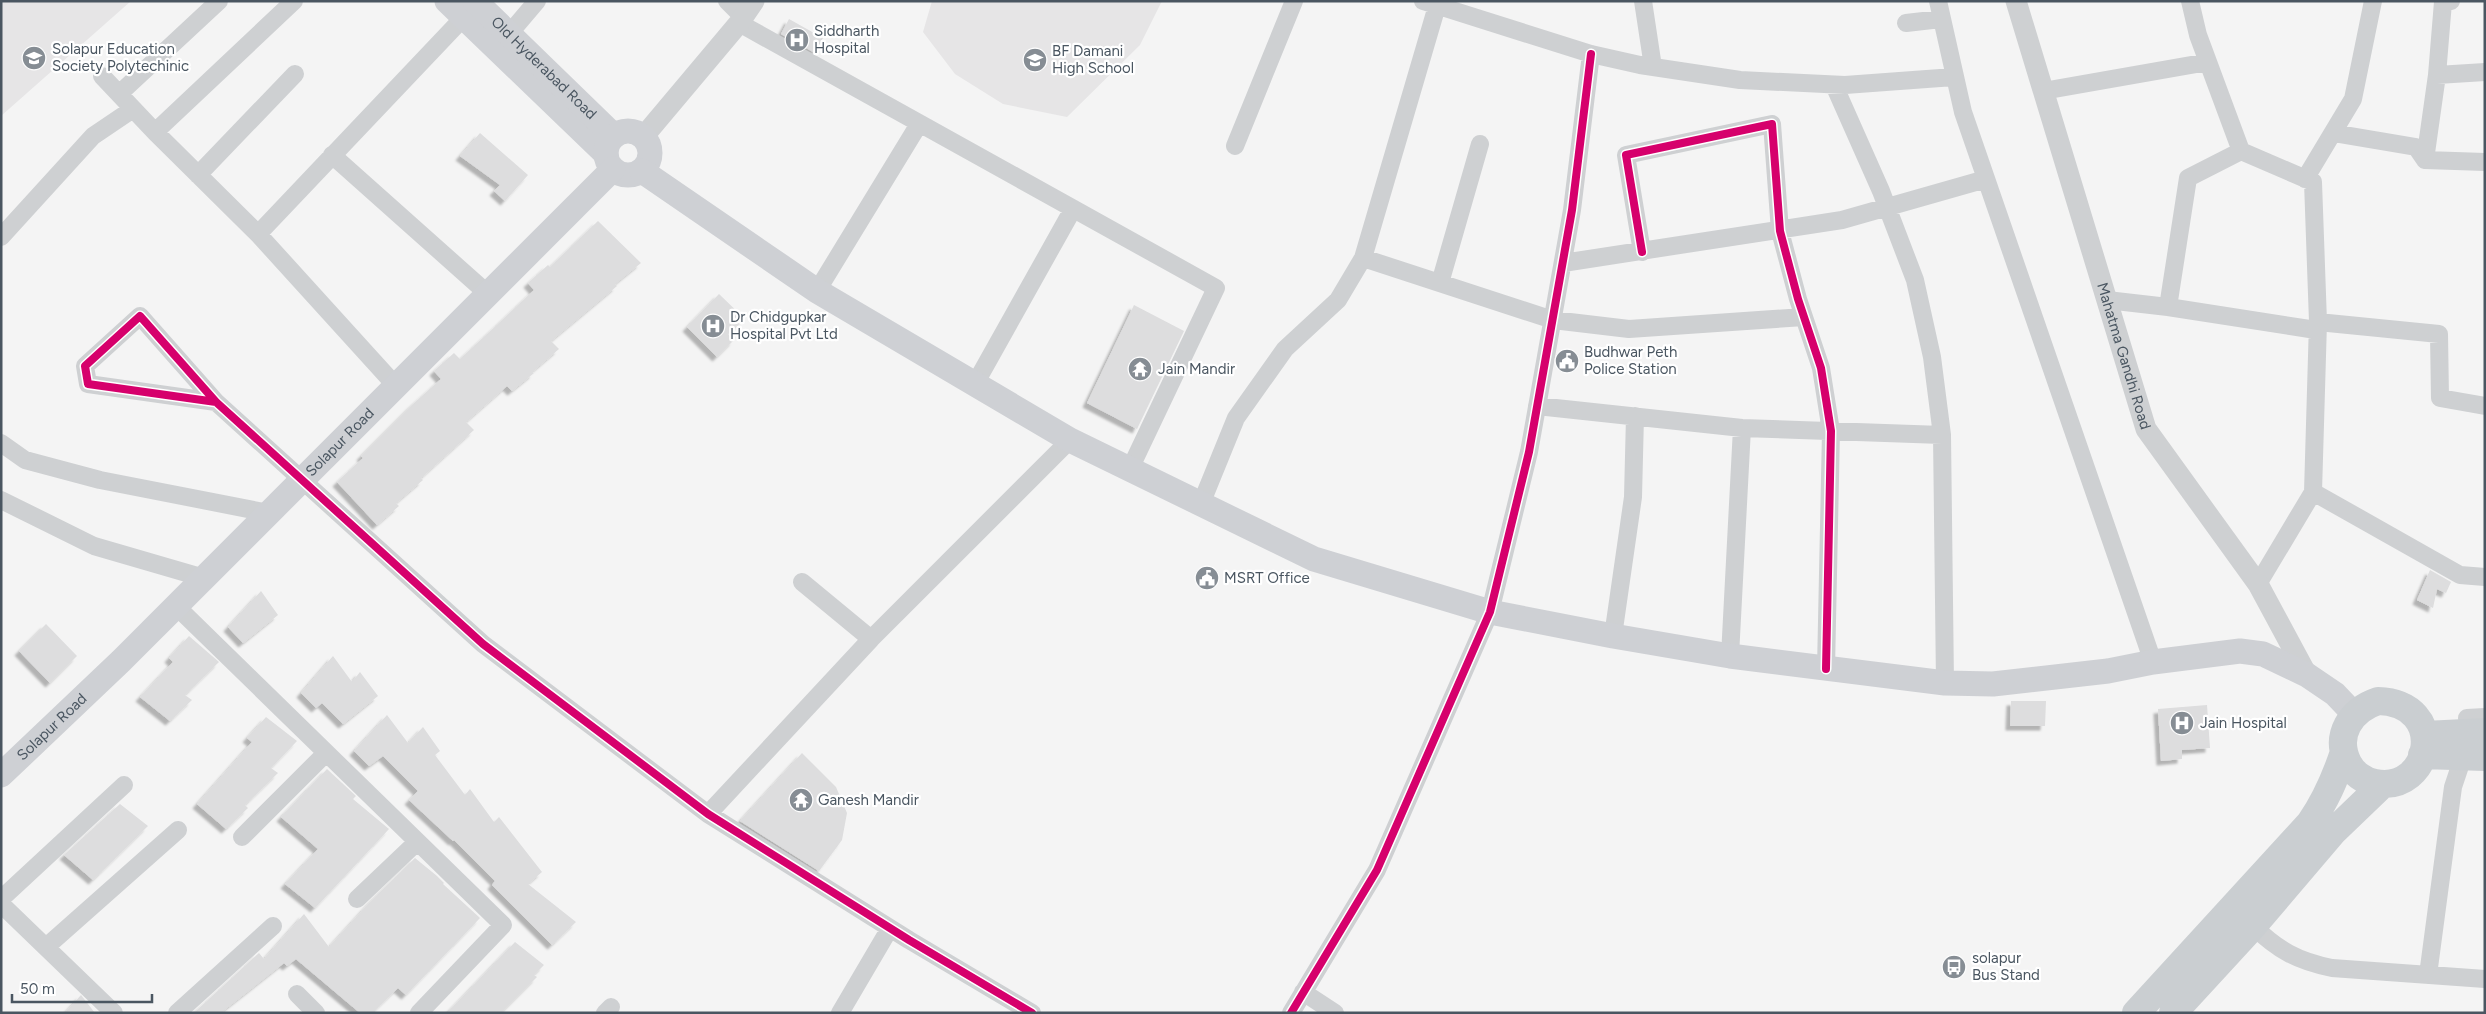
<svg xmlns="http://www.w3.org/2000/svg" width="2486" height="1014" viewBox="0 0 2486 1014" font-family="Figtree,sans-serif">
	<defs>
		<filter id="shadow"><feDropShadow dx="-4.5" dy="4.5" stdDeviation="1" flood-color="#0004"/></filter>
	</defs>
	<rect width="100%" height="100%" fill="#f4f4f4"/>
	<!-- education -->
	<path fill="#e6e5e6" d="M1,1H131L1,116Z
		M932,1H1162L1140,45L1067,117L1003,104L955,74L923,32Z"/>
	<!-- building -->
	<path fill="#ddddde" filter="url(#shadow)" d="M789,19L823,38L815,53L781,34Z
		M480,133L528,175L505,201L494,191L500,185L460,156Z
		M598,221L641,263L615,284L617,286L551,341L559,349L532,372L534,373L512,391L507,386L466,422L474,430L421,478L423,480L396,503L399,506L377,525L337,482L363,458L361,456L412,405L441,379L434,371L454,353L460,359L497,325L534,290L528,283L548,265L550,267Z
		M719,294L744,318L728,334L734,340L717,357L687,327Z
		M1134,305L1184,331L1137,429L1087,403Z
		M2430,570L2451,582L2446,593L2437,589L2433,608L2417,600Z
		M261,591L278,615L243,643L228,627Z
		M46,624L77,656L50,683L19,651Z
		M189,636L219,662L185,695L192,700L170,721L140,697L173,662L169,658Z
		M333,656L352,682L360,672L378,696L343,724L322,703L316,708L301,693Z
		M2011,701H2046L2045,726H2010Z
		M2207,705L2210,748L2182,750V759L2161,761L2158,709Z
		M387,715L408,743L423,727L440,751L435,755L465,795L470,789L494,822L499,817L542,872L528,884L576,922L552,945L492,885L495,881L454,840L453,841L409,800L418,791L383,756L369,766L354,751Z
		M266,717L297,741L271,768L278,773L245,805L248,808L226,829L197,804L252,742L247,738Z
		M802,753L836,787L847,813L842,840L819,871L740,821Z
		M327,769L356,796L353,799L389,829L315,908L285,884L318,849L281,817Z
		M120,804L148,826L93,880L64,855Z
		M415,858L437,876L444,883L443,884L480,918L406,995L398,988L372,1013H360L296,959L287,966L284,963L223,1011L224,1013H194L259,953L264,959L304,914L329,947L371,901Z
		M515,942L544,965L534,975L537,977L501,1013H447Z
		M81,995L95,1013H65Z"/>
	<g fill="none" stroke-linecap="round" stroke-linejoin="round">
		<!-- minor -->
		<path stroke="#ced0d2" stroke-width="18" d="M727,1L743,17
			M1423,1L1591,54L1640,65L1740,80L1845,85L1954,77
			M1643,1L1653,67
			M1938,1L1963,112L2153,662
			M2190,1L2198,35L2241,151L2313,182L2318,322L2313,492L2258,584
			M739,23L1216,288L1130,469
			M1906,23L1941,19
			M509,34L537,1
			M2437,75L2443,2L2451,1
			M102,76L155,132L258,234L396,386
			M1834,85L1881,191L1915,280L1932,357L1942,435L1945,683
			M2043,91L2208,62
			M119,94L219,1
			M155,132L294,1
			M2333,133L2416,147L2425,160L2485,162
			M1235,146L1294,1
			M332,155L488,294
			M2425,160L2437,75L2485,72
			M198,175L295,74
			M2305,179L2353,99L2373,1
			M258,234L464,17
			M1,237L93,136L133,109
			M1642,252L1626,155L1772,124L1780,231L1798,299L1821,368L1831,431L1826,669
			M1363,258L1553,320L1629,329L1804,317
			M1563,263L1842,220L1986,179
			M1440,283L1480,144
			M817,291L919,124
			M2107,300L2168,307L2316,330
			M2168,307L2188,178L2241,151
			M2318,322L2439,334L2440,398L2485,406
			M975,384L1073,209
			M216,402L88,384L85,366L140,316L216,402L483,644L708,814L909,940L1032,1013
			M1537,406L1742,428L1942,435
			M1,443L25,460L100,480L269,513
			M2313,492L2460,575L2485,577
			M1,500L94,546L204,578
			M1201,504L1236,418L1285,349L1338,300L1363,258L1437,6
			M802,582L871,639
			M176,606L503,925L419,1013
			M1613,636L1633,497L1635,416
			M1730,656L1742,428
			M2467,718L2485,717
			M708,814L871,639L1070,440
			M242,837L326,753
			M1,899L124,785
			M357,899L417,842
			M1,904L114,1013
			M2253,926C2278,950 2297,961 2332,968L2485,979
			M46,947L178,830
			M2428,975L2453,787L2463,757
			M1303,992L1335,1013
			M297,994L316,1013
			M177,1013L273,926
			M605,1013L611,1007
			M840,1013L890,928
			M1291,1013L1377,870L1490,612L1529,452L1572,210L1591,54"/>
		<!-- tertiary -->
		<g stroke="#ced0d2" stroke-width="21">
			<path id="s1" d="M2016,1L2146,429L2258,584L2307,675"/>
			<path d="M644,136L739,23L754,1"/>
		</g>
		<!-- secondary -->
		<g stroke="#ced0d4" stroke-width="25">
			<path d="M447,1L606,154"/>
			<path id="s2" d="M475,1L614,136"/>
			<circle cx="628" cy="153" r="22"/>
			<path d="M642,171L817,291L1070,440L1314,559L1490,612L1613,636L1730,656L1945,683L1993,684L2108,671L2153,662L2240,651L2263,654L2307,675L2335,694L2354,714"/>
			<path id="s3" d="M1,775L121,661L613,169"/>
		</g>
		<!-- primary -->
		<path stroke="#caced1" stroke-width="28" d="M2378,701C2449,703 2432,794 2375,783C2364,781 2353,773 2348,763C2334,735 2351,710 2378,701Z
			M2425,735L2485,732
			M2422,755L2485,757
			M2136,1013L2310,823C2326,800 2335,779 2344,752
			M2173,1013L2253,926L2333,832L2383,784"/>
		<!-- cycleway casing -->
		<g stroke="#fff" stroke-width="11">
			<path id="cycleway" d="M1642,252L1626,155L1772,124L1780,231L1798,299L1821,368L1831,431L1826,669
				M216,402L88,384L85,366L140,316L216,402L483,644L708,814L909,940L1032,1013
				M1291,1013L1377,870L1490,612L1529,452L1572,210L1591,54"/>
		</g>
		<!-- cycleway -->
		<use href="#cycleway" stroke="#d6006c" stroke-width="8"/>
	</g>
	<!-- icons -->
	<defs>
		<g id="hospital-disc" transform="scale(1.25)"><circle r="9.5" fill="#868d94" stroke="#fff"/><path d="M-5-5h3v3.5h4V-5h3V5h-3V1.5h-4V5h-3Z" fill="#fff"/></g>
		<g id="university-disc" transform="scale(1.25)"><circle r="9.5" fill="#868d94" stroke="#fff"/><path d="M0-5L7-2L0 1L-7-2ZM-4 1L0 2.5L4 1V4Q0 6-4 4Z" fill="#fff"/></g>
		<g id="civic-disc" transform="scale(1.25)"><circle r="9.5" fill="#868d94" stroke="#fff"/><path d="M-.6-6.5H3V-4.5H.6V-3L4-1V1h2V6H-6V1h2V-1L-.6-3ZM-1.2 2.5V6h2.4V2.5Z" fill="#fff"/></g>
		<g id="temple-disc" transform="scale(1.25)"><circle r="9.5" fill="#868d94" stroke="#fff"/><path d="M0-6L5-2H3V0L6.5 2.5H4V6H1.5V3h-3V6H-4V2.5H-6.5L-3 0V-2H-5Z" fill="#fff"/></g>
		<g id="bus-disc" transform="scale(1.25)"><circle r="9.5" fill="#868d94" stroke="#fff"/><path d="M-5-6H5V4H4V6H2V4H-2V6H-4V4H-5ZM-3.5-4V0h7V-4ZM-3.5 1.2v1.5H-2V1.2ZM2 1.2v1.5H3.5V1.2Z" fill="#fff"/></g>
	</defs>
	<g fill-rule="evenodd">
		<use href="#hospital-disc" x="797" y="40"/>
		<use href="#university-disc" x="34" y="58"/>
		<use href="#university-disc" x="1035" y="60"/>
		<use href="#hospital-disc" x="713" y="326"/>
		<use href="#civic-disc" x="1567" y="361"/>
		<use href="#temple-disc" x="1140" y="369"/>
		<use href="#civic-disc" x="1207" y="578"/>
		<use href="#hospital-disc" x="2182" y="723"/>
		<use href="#temple-disc" x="801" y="800"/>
		<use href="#bus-disc" x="1954" y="967"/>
	</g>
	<g text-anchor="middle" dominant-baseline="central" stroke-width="4.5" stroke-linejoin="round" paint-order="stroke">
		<!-- poi labels -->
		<g font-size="15" fill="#4a5661" stroke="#fff" text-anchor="start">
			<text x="814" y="31">Siddharth<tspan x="814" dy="17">Hospital</tspan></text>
			<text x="52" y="49">Solapur Education<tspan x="52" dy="17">Society Polytechinic</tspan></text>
			<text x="1052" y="51">BF Damani<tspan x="1052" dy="17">High School</tspan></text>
			<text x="730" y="317">Dr Chidgupkar<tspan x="730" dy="17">Hospital Pvt Ltd</tspan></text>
			<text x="1584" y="352">Budhwar Peth<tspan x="1584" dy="17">Police Station</tspan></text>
			<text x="1158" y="369">Jain Mandir</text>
			<text x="1224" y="578">MSRT Office</text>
			<text x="2200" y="723">Jain Hospital</text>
			<text x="818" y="800">Ganesh Mandir</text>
			<text x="1972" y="958">solapur<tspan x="1972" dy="17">Bus Stand</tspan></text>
		</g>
		<!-- street labels -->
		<g font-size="15" fill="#4a5661" stroke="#fff">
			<text stroke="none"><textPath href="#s2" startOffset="96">Old Hyderabad Road</textPath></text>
			<text stroke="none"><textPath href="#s1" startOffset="371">Mahatma Gandhi Road</textPath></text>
			<text stroke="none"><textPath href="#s3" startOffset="475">Solapur Road</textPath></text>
			<text stroke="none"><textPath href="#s3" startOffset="70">Solapur Road</textPath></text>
		</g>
	</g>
	<!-- border -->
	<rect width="2486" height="1014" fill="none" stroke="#4a5661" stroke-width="5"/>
	<!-- scale -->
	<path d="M12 994v8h140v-8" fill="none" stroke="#4a5661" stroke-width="2.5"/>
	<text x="20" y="994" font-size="15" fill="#4a5661" stroke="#ffffff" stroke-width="4" paint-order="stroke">50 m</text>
</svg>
